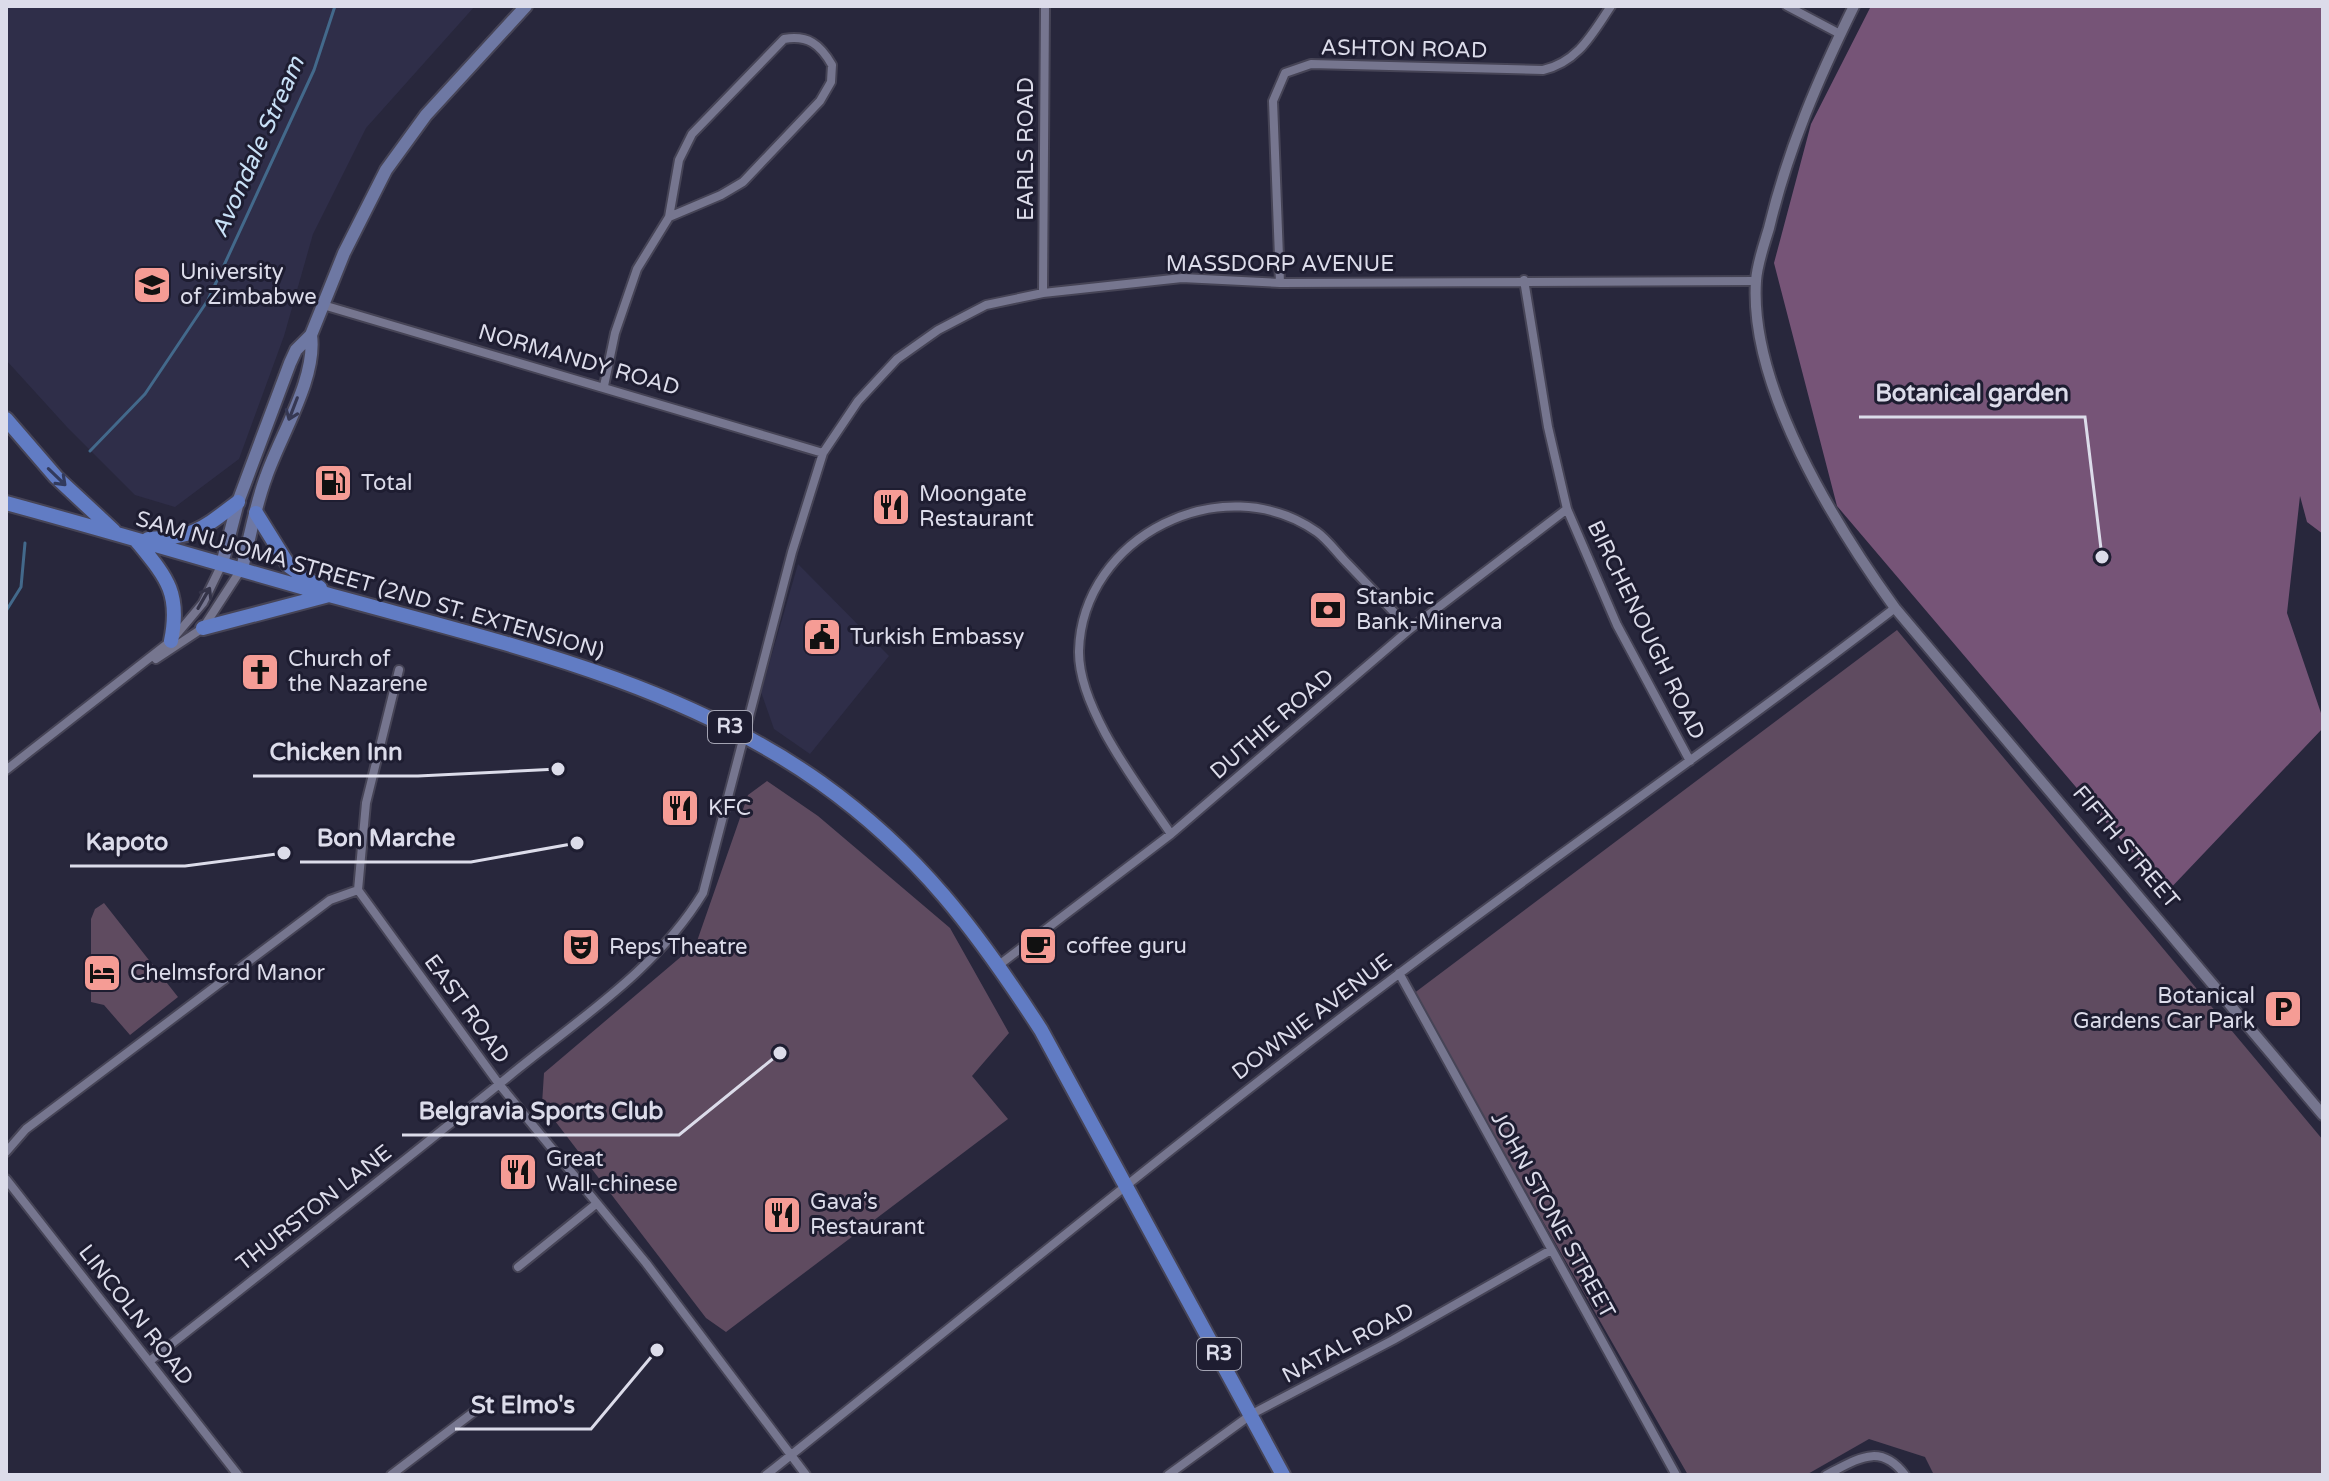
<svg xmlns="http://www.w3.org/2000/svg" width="2329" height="1481" viewBox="0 0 2329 1481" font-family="'Varela Round',sans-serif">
	<rect width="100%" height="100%" fill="#28273c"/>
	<!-- built -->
	<path fill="#2f2e49" d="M6,6H475L366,128L313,234L284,336L239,459L175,507L135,495L67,427L6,360Z
		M798,564L889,656L810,754L774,729L761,692Z"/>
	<!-- green -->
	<path fill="#5f4b60" d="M1897,630L2323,1140V1475H1934L1925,1457L1869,1439L1806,1475H1688L1413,994Z
		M767,781L818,816L950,928L1009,1033L972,1076L1008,1119L726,1332L706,1318L542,1104L544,1073L696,944L748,795Z
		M104,903L178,997L130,1035L104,1005L91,1002V919L95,909Z"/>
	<!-- forest -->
	<path fill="#765477" d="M1871,6H2323V534L2307,522L2300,496L2287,613L2323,719V728L2166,893L1837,506L1774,263L1811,124Z"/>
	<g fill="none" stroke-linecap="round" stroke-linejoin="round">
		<!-- stream -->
		<path stroke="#43698b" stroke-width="3" d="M90,451L145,394L208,300L314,70L335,6
			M6,611L21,587L25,543"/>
		<!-- minor casing -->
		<g stroke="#464456" stroke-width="12">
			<path id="minor" d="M1787,6L1840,34
				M1524,280L1548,427L1567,509L1617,625L1690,761
				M1280,283L1273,101L1285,73L1311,64L1543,70C1578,62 1592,34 1611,6
				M1043,293L1045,6
				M323,305L823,453
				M604,386L615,333L637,269L669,217L679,160L692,134L784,39C808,35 820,44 832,65L831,82L820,101L743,182L721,195L669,217
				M156,659L203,628L242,568
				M399,670L366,803L358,890L499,1084L646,1263L806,1475
				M6,770L171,641L203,603L222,564
				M1171,834C1140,788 1078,709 1079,651C1082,536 1223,466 1317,532C1328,540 1337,553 1347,563C1368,585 1389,607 1410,629
				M999,965L1171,834L1410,629L1567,509
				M1399,973L1676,1475
				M6,1152L26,1129L330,900L358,890
				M6,1179L238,1475
				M518,1267L596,1204
				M151,1360C274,1263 398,1167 519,1068C586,1014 658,967 703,893L792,552L823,453L858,401L897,359L938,330L986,305L1043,293L1182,278L1280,283L1755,281
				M391,1475L475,1411
				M766,1475C977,1307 1184,1135 1400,973C1564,849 1733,733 1895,608
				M1168,1475L1252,1414L1393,1340L1551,1250
				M1826,1475C1858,1459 1880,1442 1905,1475"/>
		</g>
		<!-- tertiary casing -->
		<g stroke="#464456" stroke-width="14">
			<path id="tertiary" d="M1854,6C1818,79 1788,149 1769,228C1764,245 1757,264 1756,281C1749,387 1835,525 1895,608L2323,1115"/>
		</g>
		<!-- secondary casing -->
		<g stroke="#464456" stroke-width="16">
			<path id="secondary" d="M222,564L238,502L290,363L296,350L311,335L344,253L386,170L426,115L526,6
				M242,568C250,538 255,506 266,477C280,436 317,378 311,335"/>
		</g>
		<!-- trunk casing -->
		<g stroke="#464456" stroke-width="18">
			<path id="trunk" d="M6,419L56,477L114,531
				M6,503C113,532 220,564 326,594C495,641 676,680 821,783C919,853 977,931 1041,1030L1283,1475
				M256,513L289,566L320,588
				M148,539C195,537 201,530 238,502
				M136,540C166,577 181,592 171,641
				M203,628L329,595"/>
		</g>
		<!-- minor -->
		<use href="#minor" stroke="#76768f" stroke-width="8"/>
		<!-- tertiary -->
		<use href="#tertiary" stroke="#76768f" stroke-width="10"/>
		<!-- secondary -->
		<use href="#secondary" stroke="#6e78a3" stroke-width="12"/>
		<!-- trunk -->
		<use href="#trunk" stroke="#617cc4" stroke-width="14"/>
	</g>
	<!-- one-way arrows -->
	<defs><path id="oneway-shaft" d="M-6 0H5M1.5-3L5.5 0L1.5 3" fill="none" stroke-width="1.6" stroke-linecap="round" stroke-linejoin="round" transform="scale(2)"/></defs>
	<use stroke="#363853" href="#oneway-shaft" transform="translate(293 409) rotate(111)"/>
	<use stroke="#323a5d" href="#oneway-shaft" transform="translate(57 477) rotate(44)"/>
	<use stroke="#343348" href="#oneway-shaft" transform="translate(204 598) rotate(-60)"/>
	<!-- icons -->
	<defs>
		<g id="university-square" transform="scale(2)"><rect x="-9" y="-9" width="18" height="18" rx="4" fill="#f59c95" stroke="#1e1d31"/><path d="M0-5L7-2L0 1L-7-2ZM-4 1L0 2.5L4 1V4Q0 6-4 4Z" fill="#111"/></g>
		<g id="fuel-square" transform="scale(2)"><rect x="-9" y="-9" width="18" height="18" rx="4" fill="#f59c95" stroke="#1e1d31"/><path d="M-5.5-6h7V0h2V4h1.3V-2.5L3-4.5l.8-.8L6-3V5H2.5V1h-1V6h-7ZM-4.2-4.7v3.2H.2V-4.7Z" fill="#111"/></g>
		<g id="restaurant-square" transform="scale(2)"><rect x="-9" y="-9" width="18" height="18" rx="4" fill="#f59c95" stroke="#1e1d31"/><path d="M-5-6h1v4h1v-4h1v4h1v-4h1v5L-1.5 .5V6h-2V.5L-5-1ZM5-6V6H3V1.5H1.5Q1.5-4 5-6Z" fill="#111"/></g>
		<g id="bank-square" transform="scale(2)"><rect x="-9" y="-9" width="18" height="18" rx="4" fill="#f59c95" stroke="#1e1d31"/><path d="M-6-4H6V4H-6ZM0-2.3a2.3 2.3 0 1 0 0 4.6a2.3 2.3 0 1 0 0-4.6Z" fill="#111"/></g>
		<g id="civic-square" transform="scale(2)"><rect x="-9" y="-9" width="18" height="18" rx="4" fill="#f59c95" stroke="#1e1d31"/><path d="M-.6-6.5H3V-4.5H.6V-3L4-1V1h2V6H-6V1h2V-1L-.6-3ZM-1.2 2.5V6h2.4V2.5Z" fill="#111"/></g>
		<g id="church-square" transform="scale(2)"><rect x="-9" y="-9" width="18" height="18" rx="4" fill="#f59c95" stroke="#1e1d31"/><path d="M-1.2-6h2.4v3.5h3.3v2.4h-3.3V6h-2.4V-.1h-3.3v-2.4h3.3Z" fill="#111"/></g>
		<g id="cafe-square" transform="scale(2)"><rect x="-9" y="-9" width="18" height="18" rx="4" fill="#f59c95" stroke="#1e1d31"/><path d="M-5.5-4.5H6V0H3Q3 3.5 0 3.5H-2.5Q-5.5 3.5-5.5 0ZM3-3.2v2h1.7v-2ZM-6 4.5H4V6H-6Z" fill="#111"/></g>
		<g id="theatre-square" transform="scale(2)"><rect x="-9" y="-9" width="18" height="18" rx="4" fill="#f59c95" stroke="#1e1d31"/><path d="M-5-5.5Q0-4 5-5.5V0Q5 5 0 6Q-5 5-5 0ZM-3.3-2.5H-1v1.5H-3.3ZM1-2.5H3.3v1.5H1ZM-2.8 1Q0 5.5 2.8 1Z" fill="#111"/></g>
		<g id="hotel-square" transform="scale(2)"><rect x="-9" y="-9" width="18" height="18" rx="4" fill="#f59c95" stroke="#1e1d31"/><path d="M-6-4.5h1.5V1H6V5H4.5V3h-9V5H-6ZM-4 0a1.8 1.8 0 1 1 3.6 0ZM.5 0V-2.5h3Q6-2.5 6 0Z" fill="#111"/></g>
		<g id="parking-square" transform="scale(2)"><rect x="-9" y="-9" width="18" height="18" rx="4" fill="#f59c95" stroke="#1e1d31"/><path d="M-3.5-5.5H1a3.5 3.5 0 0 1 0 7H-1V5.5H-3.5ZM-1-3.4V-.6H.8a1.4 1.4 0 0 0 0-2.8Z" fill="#111"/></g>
	</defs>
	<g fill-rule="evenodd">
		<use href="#university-square" x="152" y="285"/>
		<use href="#fuel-square" x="333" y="483"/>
		<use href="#restaurant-square" x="891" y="507"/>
		<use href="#bank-square" x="1328" y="610"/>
		<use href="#civic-square" x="822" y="637"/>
		<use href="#church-square" x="260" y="672"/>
		<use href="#restaurant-square" x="680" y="808"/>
		<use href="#cafe-square" x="1038" y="946"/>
		<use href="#theatre-square" x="581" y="947"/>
		<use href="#hotel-square" x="102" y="973"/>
		<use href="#parking-square" x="2283" y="1009"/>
		<use href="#restaurant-square" x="518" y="1172"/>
		<use href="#restaurant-square" x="782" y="1215"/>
	</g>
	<g text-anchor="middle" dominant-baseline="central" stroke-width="6" stroke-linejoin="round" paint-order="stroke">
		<!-- shield labels -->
		<g fill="#1e1d31" stroke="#a3a3b2" stroke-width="2">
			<rect x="708" y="711" width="44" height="32" rx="6"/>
			<rect x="1197" y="1338" width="44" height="32" rx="6"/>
		</g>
		<g font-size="20" font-weight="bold" fill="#dcdcea">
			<text x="730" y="727">R3</text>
			<text x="1219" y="1354">R3</text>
		</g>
		<!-- street labels -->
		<g font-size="22" fill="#dcdcea" stroke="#1e1d31">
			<text transform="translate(1404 49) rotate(1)">ASHTON ROAD</text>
			<text transform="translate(1026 149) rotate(-90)">EARLS ROAD</text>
			<text x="1280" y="264">MASSDORP AVENUE</text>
			<text transform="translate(579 360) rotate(16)">NORMANDY ROAD</text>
			<text transform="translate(370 585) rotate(16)">SAM NUJOMA STREET (2ND ST. EXTENSION)</text>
			<text transform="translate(1646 630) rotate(64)">BIRCHENOUGH ROAD</text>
			<text transform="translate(1272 724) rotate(-41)">DUTHIE ROAD</text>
			<text transform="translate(2126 847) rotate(50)">FIFTH STREET</text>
			<text transform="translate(467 1009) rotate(54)">EAST ROAD</text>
			<text transform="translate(1312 1017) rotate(-37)">DOWNIE AVENUE</text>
			<text transform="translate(314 1208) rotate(-38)">THURSTON LANE</text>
			<text transform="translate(1553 1215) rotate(61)">JOHN STONE STREET</text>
			<text transform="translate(136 1315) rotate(52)">LINCOLN ROAD</text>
			<text transform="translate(1348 1343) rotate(-28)">NATAL ROAD</text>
		</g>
		<!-- poi labels -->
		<g font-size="22" fill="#dcdcea" stroke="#1e1d31" text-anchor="start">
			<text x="180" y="272">University<tspan x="180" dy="25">of Zimbabwe</tspan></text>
			<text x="361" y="483">Total</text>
			<text x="919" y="494">Moongate<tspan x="919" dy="25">Restaurant</tspan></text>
			<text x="1356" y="597">Stanbic<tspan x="1356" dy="25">Bank-Minerva</tspan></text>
			<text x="850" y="637">Turkish Embassy</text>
			<text x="288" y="659">Church of<tspan x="288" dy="25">the Nazarene</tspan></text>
			<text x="708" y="808">KFC</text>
			<text x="1066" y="946">coffee guru</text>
			<text x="609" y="947">Reps Theatre</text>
			<text x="130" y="973">Chelmsford Manor</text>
			<text x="2255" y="996" text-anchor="end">Botanical<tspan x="2255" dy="25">Gardens Car Park</tspan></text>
			<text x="546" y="1159">Great<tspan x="546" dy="25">Wall-chinese</tspan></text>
			<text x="810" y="1202">Gava’s<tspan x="810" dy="25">Restaurant</tspan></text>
		</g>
		<!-- water labels -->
		<g font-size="24" font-style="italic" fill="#c8e0f6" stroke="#1e1d31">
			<text transform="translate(258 147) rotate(-66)">Avondale Stream</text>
		</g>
	</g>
	<!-- callouts -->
	<path fill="none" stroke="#dcdcea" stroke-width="3" d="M2102 557L2085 417H1859M558 769L418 776H253M577 843L471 862H300M284 853L185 866H70M780 1053L679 1135H402M657 1350L591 1429H455"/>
	<g fill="#dcdcea" stroke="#1e1d31" stroke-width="3">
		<circle cx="2102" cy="557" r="8"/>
		<circle cx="558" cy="769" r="8"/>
		<circle cx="577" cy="843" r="8"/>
		<circle cx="284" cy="853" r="8"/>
		<circle cx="780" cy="1053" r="8"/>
		<circle cx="657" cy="1350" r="8"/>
	</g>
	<g font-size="24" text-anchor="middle" font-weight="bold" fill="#dcdcea" stroke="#1e1d31" stroke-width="6" stroke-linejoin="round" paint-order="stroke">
		<text x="1972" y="401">Botanical garden</text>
		<text x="336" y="760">Chicken Inn</text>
		<text x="386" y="846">Bon Marche</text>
		<text x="127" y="850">Kapoto</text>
		<text x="541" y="1119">Belgravia Sports Club</text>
		<text x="523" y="1413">St Elmo's</text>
	</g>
	<!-- border -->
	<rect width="2329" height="1481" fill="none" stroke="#dcdcea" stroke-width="16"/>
</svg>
